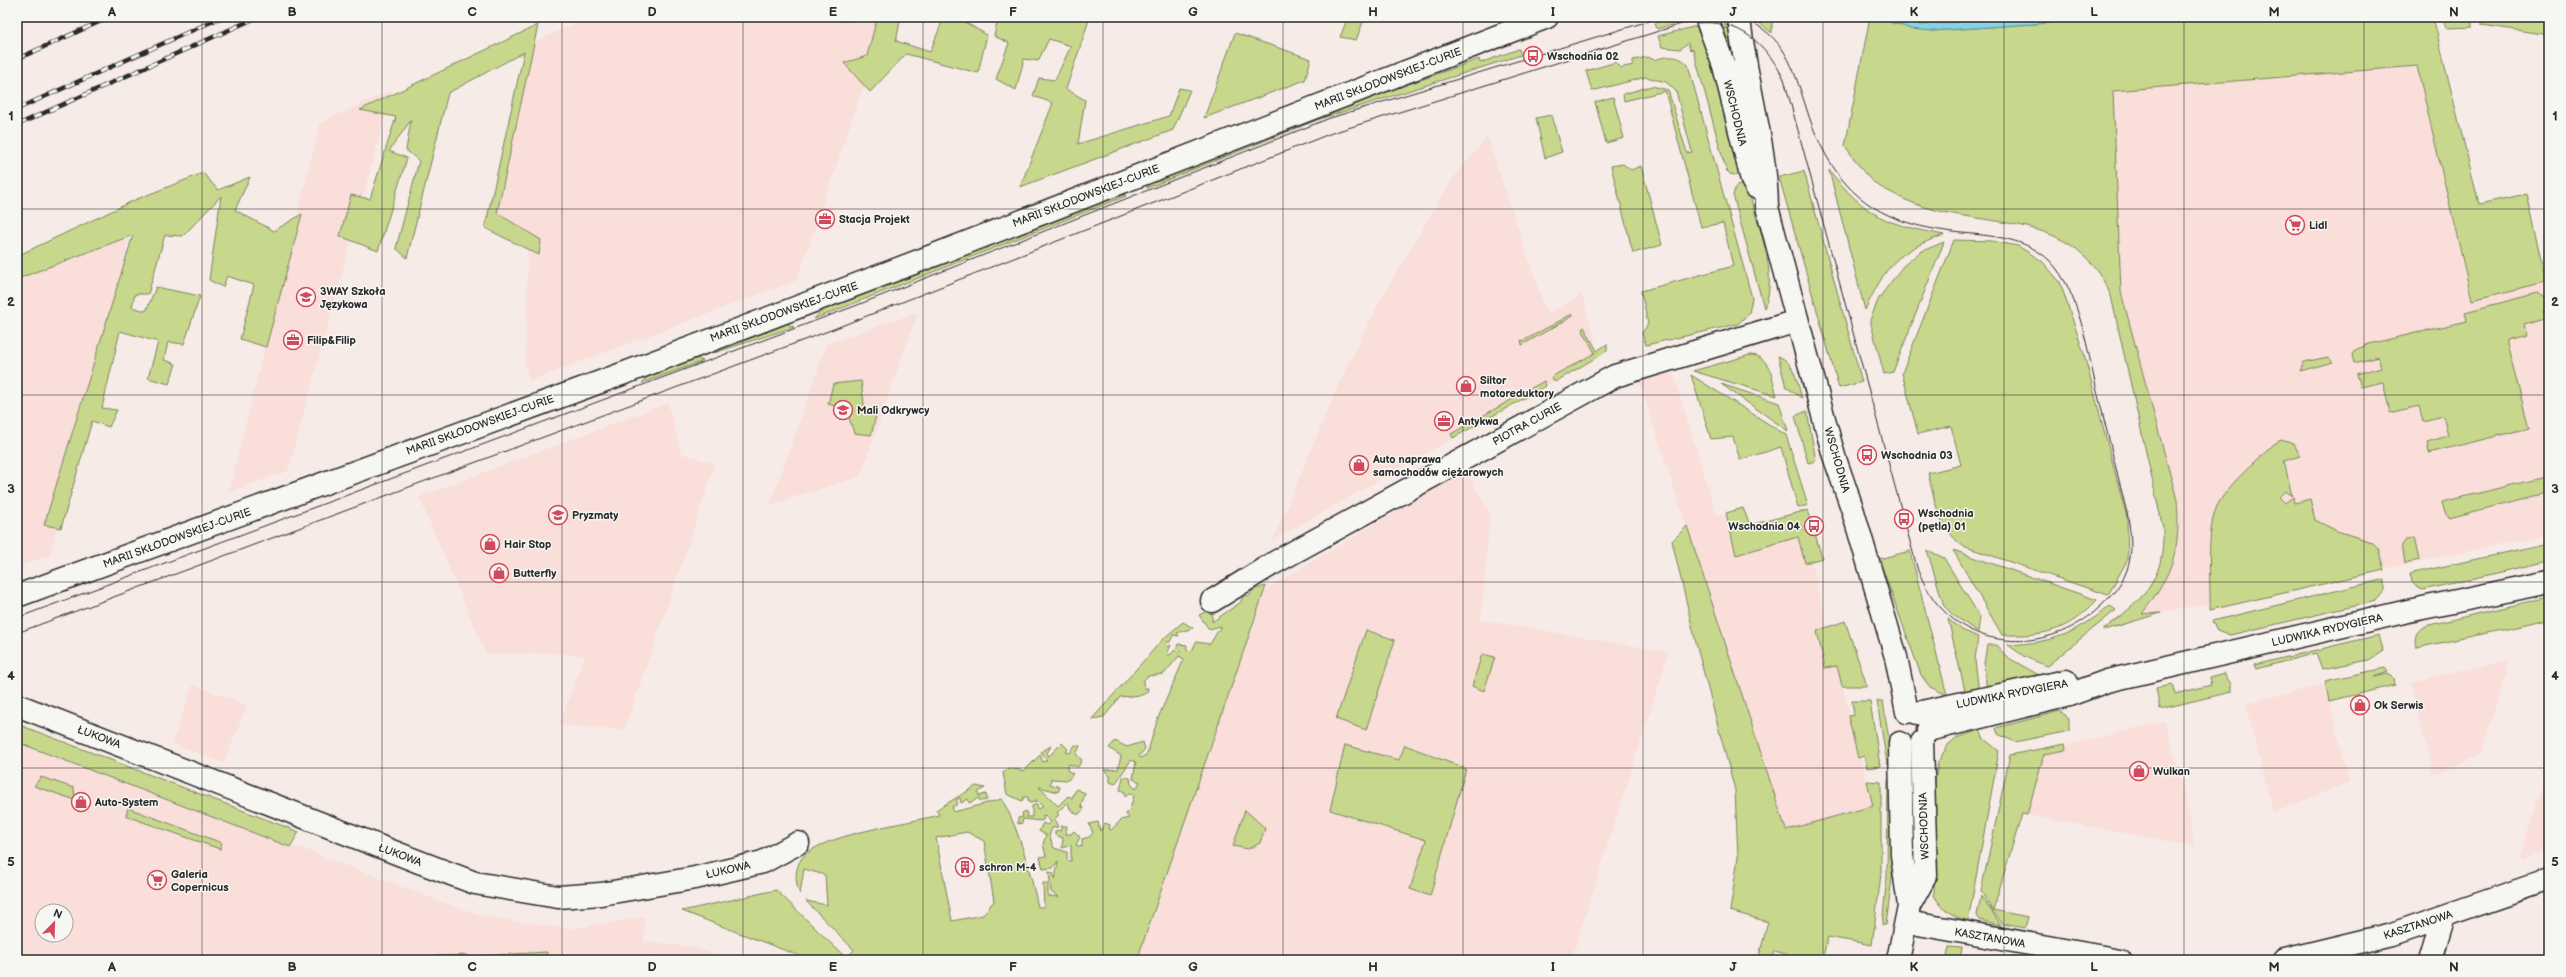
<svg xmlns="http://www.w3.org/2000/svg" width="2566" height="977" viewBox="0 0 2566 977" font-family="'Balsamiq Sans',sans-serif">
	<rect width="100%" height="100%" fill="#f7ebe7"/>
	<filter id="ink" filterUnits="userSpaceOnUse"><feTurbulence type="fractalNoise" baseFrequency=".025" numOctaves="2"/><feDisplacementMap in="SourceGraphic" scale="8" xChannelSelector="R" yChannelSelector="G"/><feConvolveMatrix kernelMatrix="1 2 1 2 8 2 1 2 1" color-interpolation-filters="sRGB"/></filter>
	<g filter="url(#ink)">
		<!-- built -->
		<path fill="#f9deda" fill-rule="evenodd" d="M589,17H887L797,280L529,381L525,363L528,244L484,219L532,43Z
			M2417,66L2471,302L2472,297L2549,277V535L2161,613L2142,615L2162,587L2176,556L2179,526L2177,499L2121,292L2113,91Z
			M392,90L288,471L229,492L320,123Z
			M1487,136L1547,314L1582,294L1599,356L1273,540L1340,381L1383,295L1452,180Z
			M138,203L50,555L17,567V260Z
			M918,312L860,476L770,505L827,344Z
			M1671,367L1716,514L1804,535L1873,806L1786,830L1637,375Z
			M668,403L681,453L715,464L665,613L624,730L559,725L585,656L552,653L486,654L419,497Z
			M1465,470L1490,512L1481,620L1669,652L1571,960H1132L1255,606L1268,588Z
			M2510,660L2481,753L2478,752L2477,757L2433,774L2410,682Z
			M2326,684L2349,782L2273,813L2246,703Z
			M193,685L247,705L224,763L172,743Z
			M2165,721L2188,809L2194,846L2027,815L2032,754Z
			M17,742L290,847H298L439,901L487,917L571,929L644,917V941L691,947L734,960H17ZM42,911H66V935H42Z
			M2549,767V847L2523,861L2519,857Z"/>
		<!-- green -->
		<path fill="#c7d88d" stroke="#79825c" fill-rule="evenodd" d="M839,17H901L896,41L930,52L944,17H964L963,21L987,35L978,73L906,54L870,92L844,63L867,56L877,18L839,21Z
			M998,17H1044L1050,19L1052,17H1090L1066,89L1085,100L1078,144L1169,116L1179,88L1190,90L1173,130L1020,187L1053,103L1033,96L1039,78L1055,80L1071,46L1049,39L1038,61L1024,59L1016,90L996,79L1009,43L994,36Z
			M1348,17H1365L1356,40L1340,37Z
			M1674,17H1690L1693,19L1657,29L1655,23Z
			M1758,17H1772V33L1758,22Z
			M1870,17H1882L1891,23L1932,31L2134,17H2433L2479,204L2526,194L2546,282L2472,300L2417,66L2113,91L2121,292L2177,500C2181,552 2173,572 2142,614L2161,613L2102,631C2142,599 2165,584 2163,528L2111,296C2071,199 1968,236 1894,194C1886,190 1875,185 1869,178C1860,169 1853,156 1845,146Z
			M1894,17H2015L1921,25Z
			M2442,17H2473V27L2446,28Z
			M2482,17H2549V35L2482,25Z
			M538,25L497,213L541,240L539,255L485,228L524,52L448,93L407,258L396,248L419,161L406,150L411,120L389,151L407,158L378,251L340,236L351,195L370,199L396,117L360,110Z
			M1697,26L1698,33L1704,32L1744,174L1739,176L1730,174L1726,170L1693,49L1690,50L1688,43L1680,49L1662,47L1658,36Z
			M1724,27L1734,30L1736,75Z
			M1235,33L1311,59L1305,80L1204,118Z
			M1519,49L1521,55L1317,120L1147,188V183L1375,91L1412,83L1479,59L1480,63Z
			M1648,57L1654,60C1666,56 1679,54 1688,65L1752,298L1749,313L1738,324L1646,345L1642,333L1648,324L1641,291L1733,266L1723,223L1701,227L1665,91L1624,101L1623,94L1652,86L1668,90L1687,153L1692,152L1676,91L1666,82L1646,77L1592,91L1586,71L1616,62L1620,68L1633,65V60Z
			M1613,97L1624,138L1606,143L1595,102Z
			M1551,115L1562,152L1545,158L1536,118Z
			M1623,164L1631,170L1641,166L1662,245L1633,253L1611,166Z
			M1829,170C1867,217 1885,224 1944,235C1896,252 1887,264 1865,310Z
			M1804,171L1862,382L1839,388L1779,177Z
			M203,173L218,190L250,177L235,210L274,231L302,214L266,347L240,339L254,285L227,276L223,287L209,280L221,196L183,236L165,235L148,294H135L132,307L146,311L156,287L200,296L184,344L168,342L164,360L176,364L169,384L148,378L158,342L120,331L102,408L117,410L109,427L92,421L61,528L44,525L133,235L17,279V256L137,199Z
			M1745,184L1747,186C1756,220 1780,275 1764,308L1733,195L1736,186Z
			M1121,193L1126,196L814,319L823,309Z
			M1954,240L1992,241L2018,246L2042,261L2060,282L2084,354L2127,518L2128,559L2108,595L1963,546C1938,527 1935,502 1928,473L1961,465L1951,426L1918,434L1902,373Z
			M1944,242L1893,372L1884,374L1870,320L1879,298L1903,266L1920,252Z
			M2538,293L2546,299L2548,308L2543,310L2545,319L2524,325L2527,335L2506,340L2529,428L2429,453L2427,442L2448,436L2443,416L2423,421L2419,406L2390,413L2383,382L2361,387L2357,374L2381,367L2378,357L2354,363L2352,355L2355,350L2369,344L2467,321L2465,312Z
			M1572,314L1573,316L1522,345L1521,340L1523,341Z
			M786,323L794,327L714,353L717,348Z
			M1584,327L1597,351L1607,344V351L1555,382L1551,377L1595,353L1582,329Z
			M1750,355C1771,355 1772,380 1777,396L1693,371Z
			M1778,356C1795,362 1797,383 1802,398L1786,387Z
			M694,357L703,361L642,383L647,377Z
			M2328,357L2333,362L2300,371L2304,362Z
			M1691,375L1786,435L1808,505L1798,508L1781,447L1740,460L1733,437L1711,439Z
			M861,381L865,411L876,416L871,435L854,433L846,409L828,404L833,384Z
			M1544,381L1546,386L1453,438L1451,434Z
			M1721,384L1779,403L1788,431Z
			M1807,411L1816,461L1808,463L1795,416Z
			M2281,440L2294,444L2300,456L2284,461L2292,496L2285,491L2279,497L2285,503L2293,497L2294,503L2310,499L2315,520L2337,531L2372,542L2378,548L2384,570L2210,610C2211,581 2205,530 2218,504C2231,481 2255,463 2274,444Z
			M2549,476V492L2449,518L2445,513L2442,502Z
			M1743,508L1750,525L1808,510L1822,558L1805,563L1798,537L1736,555L1726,513Z
			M1687,526L1786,830L1873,806L1867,781L1881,782V874L1872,945L1828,937L1822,960H1809L1774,951L1772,960H1758L1768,922L1730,911L1738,857L1735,790L1697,647L1672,541Z
			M2414,538L2419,560L2405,563L2402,545L2406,540Z
			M2549,543V561L2423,590C2415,587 2411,583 2409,574Z
			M1927,550L1944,558L1980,617L1978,632L1953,615L1944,606Z
			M1953,550L2097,600C2067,632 2045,636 2002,635Z
			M1910,551L1947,695L1930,687L1921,675L1879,559Z
			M2385,579V590L2376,601L2230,635L2217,630L2212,621Z
			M1266,586L1137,960H810L682,911L776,890L846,958L854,950L806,901L827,905L825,875L804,869L800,894C795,883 794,869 802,858C819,835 909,823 939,815L936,810L976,786L985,788L978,792L979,796L986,794L987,800L980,801L979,798L969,803L968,799L961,803L960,798L956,800L958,804L952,807L954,812L1002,799C1020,832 1030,871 1038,907H1044L1043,883H1048V896L1059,897L1051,892L1049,872L1053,873L1055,880L1058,861L1053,868L1043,869L1040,857L1046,856L1043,844L1046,835L1039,831L1043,823L1047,825L1051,822L1045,815L1042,816L1044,819L1041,821L1023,819L1022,823L1018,824V818L1023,817L1022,813L1026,811L1027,817H1032V806L1037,804L1038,809L1043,807L1035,799V802L1030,803L1028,802V797H1024L1022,801L1007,794L1003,773L1009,768L1024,771L1040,755L1043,762L1047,760L1041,752L1051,746L1047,753L1049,756L1062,743L1068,749L1066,752L1070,753L1075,745L1080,746L1076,754L1082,760L1078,767L1069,764L1067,770L1073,774L1068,780L1051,779L1050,784L1060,787L1058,792L1039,787L1058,806L1068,796L1072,798L1076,789L1085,793L1081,806L1084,809L1078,815L1070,809L1068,802L1057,813L1059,815L1054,819L1058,827L1052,828L1049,836L1054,848L1067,852V860L1071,861V845L1062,848L1063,838L1055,835V831L1061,830V826H1067L1066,834H1071L1074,831L1080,837L1076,845L1082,847V839L1089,837L1093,833L1089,824L1098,822L1100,831L1105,823L1110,825L1109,829L1111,830L1121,820L1129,818L1125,813H1129L1134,795L1130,793L1125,797V792L1120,790L1123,777L1130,778L1131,784L1136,789L1140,782L1133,779L1136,762L1131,760L1115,784L1110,782V776L1104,770L1118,769L1121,756L1109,748L1115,741L1127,747L1143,742L1145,749L1139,756L1141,758L1147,754L1158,718L1184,659L1179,656L1164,674L1148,676L1143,681L1144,688H1148L1147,692L1142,695L1120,697L1104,717L1092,719L1163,639L1183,622L1193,628L1177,633L1179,636L1173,635L1170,642H1166L1168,647L1171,645L1167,654L1170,655L1175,650L1179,653L1181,651L1177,648L1178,644L1187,645V650L1192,651L1196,642L1210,644L1221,626L1209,629L1199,615L1213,608L1212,622L1241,602L1243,595L1249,596L1253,590ZM967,832L984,841L994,901L983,915L952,921L936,838Z
			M2549,597V620L2416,648C2414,637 2415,632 2425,626Z
			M2110,606L2116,610L2047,666L2025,657L2008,645C2055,642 2073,635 2110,606Z
			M1948,619L1962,630L1978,637L1975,660L1979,693L1966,695Z
			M1845,621L1867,686H1842L1837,666L1825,668L1817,631Z
			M1366,630L1395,640L1366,730L1336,719Z
			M2379,635L2383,651L2369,660L2322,669L2316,653L2256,669L2254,665Z
			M1987,645H1996L2007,657L2044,678L1987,691L1984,664Z
			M1482,654L1495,657L1484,691L1472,686Z
			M2385,668L2388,672L2374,677L2388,674L2394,678L2395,685L2329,701L2325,681Z
			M2224,673L2231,684V692L2160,709L2156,688L2172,685L2175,694L2211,685L2209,677Z
			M1852,701H1870L1880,766L1867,768L1864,756L1858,758L1848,716L1854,715Z
			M1877,701H1883L1892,759L1887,764Z
			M2060,711L2069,718V731L2015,742L1998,734L1996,728Z
			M17,724L299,832L290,847L17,742Z
			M1980,730L1984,739L1999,751L1968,921C1954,917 1941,909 1934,895L1935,781L1938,762L1948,745L1956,738Z
			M2065,744L2066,750L2044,754L2027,815L2022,814L1993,910L2028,917L2025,928L2003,924L1992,910L1981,891L2010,755Z
			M1345,745L1399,760L1405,745L1466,769L1430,896L1410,889L1426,840L1330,810Z
			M41,777L74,788L75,800L34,786Z
			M1888,780L1895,785L1892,878L1886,925H1882L1887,877Z
			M128,808L222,843L220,849L126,816Z
			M1245,810L1265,828L1260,843L1248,849L1233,846Z
			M1981,896L2001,925L1979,920L1977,915Z
			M1949,947L1962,948L1960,960H1946Z
			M547,952L545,960H478L479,956Z
			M468,955L466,960H423L413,957Z
			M624,956L681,960H635Z"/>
		<!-- water -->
		<path fill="#85d3e4" stroke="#61909a" d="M1882,17H1894L1921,25L2015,17H2134L1932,31L1910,29Z"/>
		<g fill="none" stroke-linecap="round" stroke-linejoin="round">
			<!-- street casing -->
			<g stroke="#2b2b2b" stroke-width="25">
				<path id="street" d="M1212,601L1272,564L1615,376L1797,321
					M17,705L422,863L475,883L558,897L601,894L695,878L763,862L798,843
					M1907,922L2120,960
					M2284,960L2392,934L2549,880
					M2430,960L2443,917"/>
			</g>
			<!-- secondary casing -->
			<g stroke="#2b2b2b" stroke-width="25">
				<path id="secondary" d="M1706,17L1724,66L1752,180L1756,187
					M1739,17C1745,81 1766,143 1767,207L1834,456L1852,508L1896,657L1907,712
					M17,596L630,371L937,254L1547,17
					M1917,713L2066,681
					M1928,730L2069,695L2107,681L2408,611L2549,582
					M1909,906L1926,875L1922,742
					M1898,960L1909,906L1902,855L1900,743"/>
			</g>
			<!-- street -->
			<use href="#street" stroke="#f6f6f2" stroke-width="22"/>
			<!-- secondary -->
			<use href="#secondary" stroke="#f6f6f2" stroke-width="22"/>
			<!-- tram -->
			<path stroke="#2b2b2b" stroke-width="1" d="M1696,23C1740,19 1765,43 1784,79L1918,571C1925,585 1931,598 1942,609C1983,652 2049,649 2093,613C2106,602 2121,587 2127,570C2133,553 2131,535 2128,517C2118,475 2107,433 2097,391C2087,350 2080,292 2050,261C2028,240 2001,237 1973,234C1925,230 1879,221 1846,184C1827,162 1814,134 1806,107C1792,65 1786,37 1742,17
				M17,618L855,306L1330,118L1662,17
				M17,633L831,330L1332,133L1704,17"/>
			<!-- rail casing -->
			<g stroke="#2b2b2b" stroke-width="4.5">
				<path id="rail" d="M17,59L110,17
					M17,109L222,17
					M17,125L258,17"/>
			</g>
			<!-- rail -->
			<use href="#rail" stroke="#f6f6f2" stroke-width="3" stroke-dasharray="9" stroke-linecap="butt"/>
		</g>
	</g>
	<!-- grid -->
	<path fill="none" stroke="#2b2b2b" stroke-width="1" stroke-opacity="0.55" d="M202,17V960M382,17V960M562,17V960M743,17V960M923,17V960M1103,17V960M1283,17V960M1463,17V960M1643,17V960M1823,17V960M2004,17V960M2184,17V960M2364,17V960M17,209H2549M17,395H2549M17,582H2549M17,768H2549"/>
	<!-- icons -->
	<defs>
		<g id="bus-ring" transform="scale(1)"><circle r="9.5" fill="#f6f6f2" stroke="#d1495b" stroke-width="1.5"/><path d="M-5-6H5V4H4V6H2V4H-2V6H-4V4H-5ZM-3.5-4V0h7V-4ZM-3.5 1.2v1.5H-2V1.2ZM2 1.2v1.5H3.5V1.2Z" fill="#d1495b"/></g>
		<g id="office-ring" transform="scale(1)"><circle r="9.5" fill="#f6f6f2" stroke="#d1495b" stroke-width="1.5"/><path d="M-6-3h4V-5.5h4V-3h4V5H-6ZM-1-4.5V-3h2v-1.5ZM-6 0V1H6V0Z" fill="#d1495b"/></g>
		<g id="supermarket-ring" transform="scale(1)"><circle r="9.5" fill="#f6f6f2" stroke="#d1495b" stroke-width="1.5"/><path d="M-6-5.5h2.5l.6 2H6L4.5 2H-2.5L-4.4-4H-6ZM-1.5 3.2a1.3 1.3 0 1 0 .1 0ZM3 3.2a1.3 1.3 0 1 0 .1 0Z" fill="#d1495b"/></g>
		<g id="university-ring" transform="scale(1)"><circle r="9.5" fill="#f6f6f2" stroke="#d1495b" stroke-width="1.5"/><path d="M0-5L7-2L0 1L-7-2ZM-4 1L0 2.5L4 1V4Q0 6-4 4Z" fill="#d1495b"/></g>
		<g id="shop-ring" transform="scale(1)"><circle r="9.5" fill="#f6f6f2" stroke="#d1495b" stroke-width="1.5"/><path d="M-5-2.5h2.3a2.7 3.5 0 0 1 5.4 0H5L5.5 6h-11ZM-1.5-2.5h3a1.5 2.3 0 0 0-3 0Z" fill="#d1495b"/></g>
		<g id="building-ring" transform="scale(1)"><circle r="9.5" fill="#f6f6f2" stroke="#d1495b" stroke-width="1.5"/><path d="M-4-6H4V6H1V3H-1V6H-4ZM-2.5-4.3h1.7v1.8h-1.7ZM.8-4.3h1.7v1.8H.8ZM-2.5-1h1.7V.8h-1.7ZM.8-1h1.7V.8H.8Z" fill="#d1495b"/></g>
	</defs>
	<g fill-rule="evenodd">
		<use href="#bus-ring" x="1533" y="56"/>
		<use href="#office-ring" x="825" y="219"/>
		<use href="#supermarket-ring" x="2295" y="225"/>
		<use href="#university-ring" x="306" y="297"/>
		<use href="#office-ring" x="293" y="340"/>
		<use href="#shop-ring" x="1466" y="386"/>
		<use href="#university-ring" x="843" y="410"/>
		<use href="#office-ring" x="1444" y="421"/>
		<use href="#bus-ring" x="1867" y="455"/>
		<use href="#shop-ring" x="1359" y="465"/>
		<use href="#university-ring" x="558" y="515"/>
		<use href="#bus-ring" x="1904" y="519"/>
		<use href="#bus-ring" x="1814" y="526"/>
		<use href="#shop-ring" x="490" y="544"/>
		<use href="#shop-ring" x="499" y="573"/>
		<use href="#shop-ring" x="2360" y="705"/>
		<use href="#shop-ring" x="2139" y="771"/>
		<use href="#shop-ring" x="81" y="802"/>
		<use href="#building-ring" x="965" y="867"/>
		<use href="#supermarket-ring" x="157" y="880"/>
	</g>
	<g text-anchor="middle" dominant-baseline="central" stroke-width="3" stroke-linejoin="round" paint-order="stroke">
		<!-- poi labels -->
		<g font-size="11" font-weight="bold" fill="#2b2b2b" stroke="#f6f6f2" text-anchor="start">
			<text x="1547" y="56">Wschodnia 02</text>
			<text x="839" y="219">Stacja Projekt</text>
			<text x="2309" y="225">Lidl</text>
			<text x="320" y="291">3WAY Szkoła<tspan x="320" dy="13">Językowa</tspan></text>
			<text x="307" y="340">Filip&amp;Filip</text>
			<text x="1480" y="380">Siltor<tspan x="1480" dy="13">motoreduktory</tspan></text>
			<text x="857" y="410">Mali Odkrywcy</text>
			<text x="1458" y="421">Antykwa</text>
			<text x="1881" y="455">Wschodnia 03</text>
			<text x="1373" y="459">Auto naprawa<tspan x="1373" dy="13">samochodów ciężarowych</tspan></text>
			<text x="1918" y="513">Wschodnia<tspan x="1918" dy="13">(pętla) 01</tspan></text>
			<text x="572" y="515">Pryzmaty</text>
			<text x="1800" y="526" text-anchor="end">Wschodnia 04</text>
			<text x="504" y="544">Hair Stop</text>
			<text x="513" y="573">Butterfly</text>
			<text x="2374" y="705">Ok Serwis</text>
			<text x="2153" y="771">Wulkan</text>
			<text x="95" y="802">Auto-System</text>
			<text x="979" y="867">schron M-4</text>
			<text x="171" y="874">Galeria<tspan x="171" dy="13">Copernicus</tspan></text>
		</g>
		<!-- street labels -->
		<g font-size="11" fill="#2b2b2b" stroke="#f6f6f2">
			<text transform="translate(1388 79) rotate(-21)">MARII SKŁODOWSKIEJ-CURIE</text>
			<text transform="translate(1735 113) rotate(76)">WSCHODNIA</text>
			<text transform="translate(1086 196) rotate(-21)">MARII SKŁODOWSKIEJ-CURIE</text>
			<text transform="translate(784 312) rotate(-20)">MARII SKŁODOWSKIEJ-CURIE</text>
			<text transform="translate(1527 424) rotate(-29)">PIOTRA CURIE</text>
			<text transform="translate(480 425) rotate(-20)">MARII SKŁODOWSKIEJ-CURIE</text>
			<text transform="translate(1837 460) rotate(74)">WSCHODNIA</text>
			<text transform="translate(177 538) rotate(-20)">MARII SKŁODOWSKIEJ-CURIE</text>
			<text transform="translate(2327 630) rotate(-13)">LUDWIKA RYDYGIERA</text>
			<text transform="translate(2012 694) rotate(-11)">LUDWIKA RYDYGIERA</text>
			<text transform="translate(99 737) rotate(21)">ŁUKOWA</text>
			<text transform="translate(1924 826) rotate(-92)">WSCHODNIA</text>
			<text transform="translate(400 855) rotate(21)">ŁUKOWA</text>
			<text transform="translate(728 870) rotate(-13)">ŁUKOWA</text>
			<text transform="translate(2418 925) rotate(-18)">KASZTANOWA</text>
			<text transform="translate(1990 938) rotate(10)">KASZTANOWA</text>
		</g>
	</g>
	<!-- margin -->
	<rect width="2566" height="977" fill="none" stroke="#f6f6f2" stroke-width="44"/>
	<!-- north arrow -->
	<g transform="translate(54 923) rotate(23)"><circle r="19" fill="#f6f6f2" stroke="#a5a5a2"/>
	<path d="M0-3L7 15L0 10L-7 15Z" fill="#d1495b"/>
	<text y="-6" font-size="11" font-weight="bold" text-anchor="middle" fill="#2b2b2b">N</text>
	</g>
	<rect x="22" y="22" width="2522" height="933" fill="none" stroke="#2b2b2b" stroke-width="1.5"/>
	<g font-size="13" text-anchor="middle" font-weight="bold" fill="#2b2b2b">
		<text x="112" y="16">A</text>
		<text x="292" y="16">B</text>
		<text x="472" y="16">C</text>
		<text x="652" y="16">D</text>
		<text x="833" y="16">E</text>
		<text x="1013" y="16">F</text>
		<text x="1193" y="16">G</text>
		<text x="1373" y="16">H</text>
		<text x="1553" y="16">I</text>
		<text x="1733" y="16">J</text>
		<text x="1914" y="16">K</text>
		<text x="2094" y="16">L</text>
		<text x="2274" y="16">M</text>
		<text x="2454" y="16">N</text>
		<text x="11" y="120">1</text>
		<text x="2555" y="120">1</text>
		<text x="11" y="306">2</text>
		<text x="2555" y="306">2</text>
		<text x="11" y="493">3</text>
		<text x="2555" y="493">3</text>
		<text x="11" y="680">4</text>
		<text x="2555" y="680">4</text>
		<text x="11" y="866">5</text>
		<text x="2555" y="866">5</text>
		<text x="112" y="971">A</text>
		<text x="292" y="971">B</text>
		<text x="472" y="971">C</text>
		<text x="652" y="971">D</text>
		<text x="833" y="971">E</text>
		<text x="1013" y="971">F</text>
		<text x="1193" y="971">G</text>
		<text x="1373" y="971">H</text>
		<text x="1553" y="971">I</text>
		<text x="1733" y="971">J</text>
		<text x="1914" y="971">K</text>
		<text x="2094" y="971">L</text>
		<text x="2274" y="971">M</text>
		<text x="2454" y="971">N</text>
	</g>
</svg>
